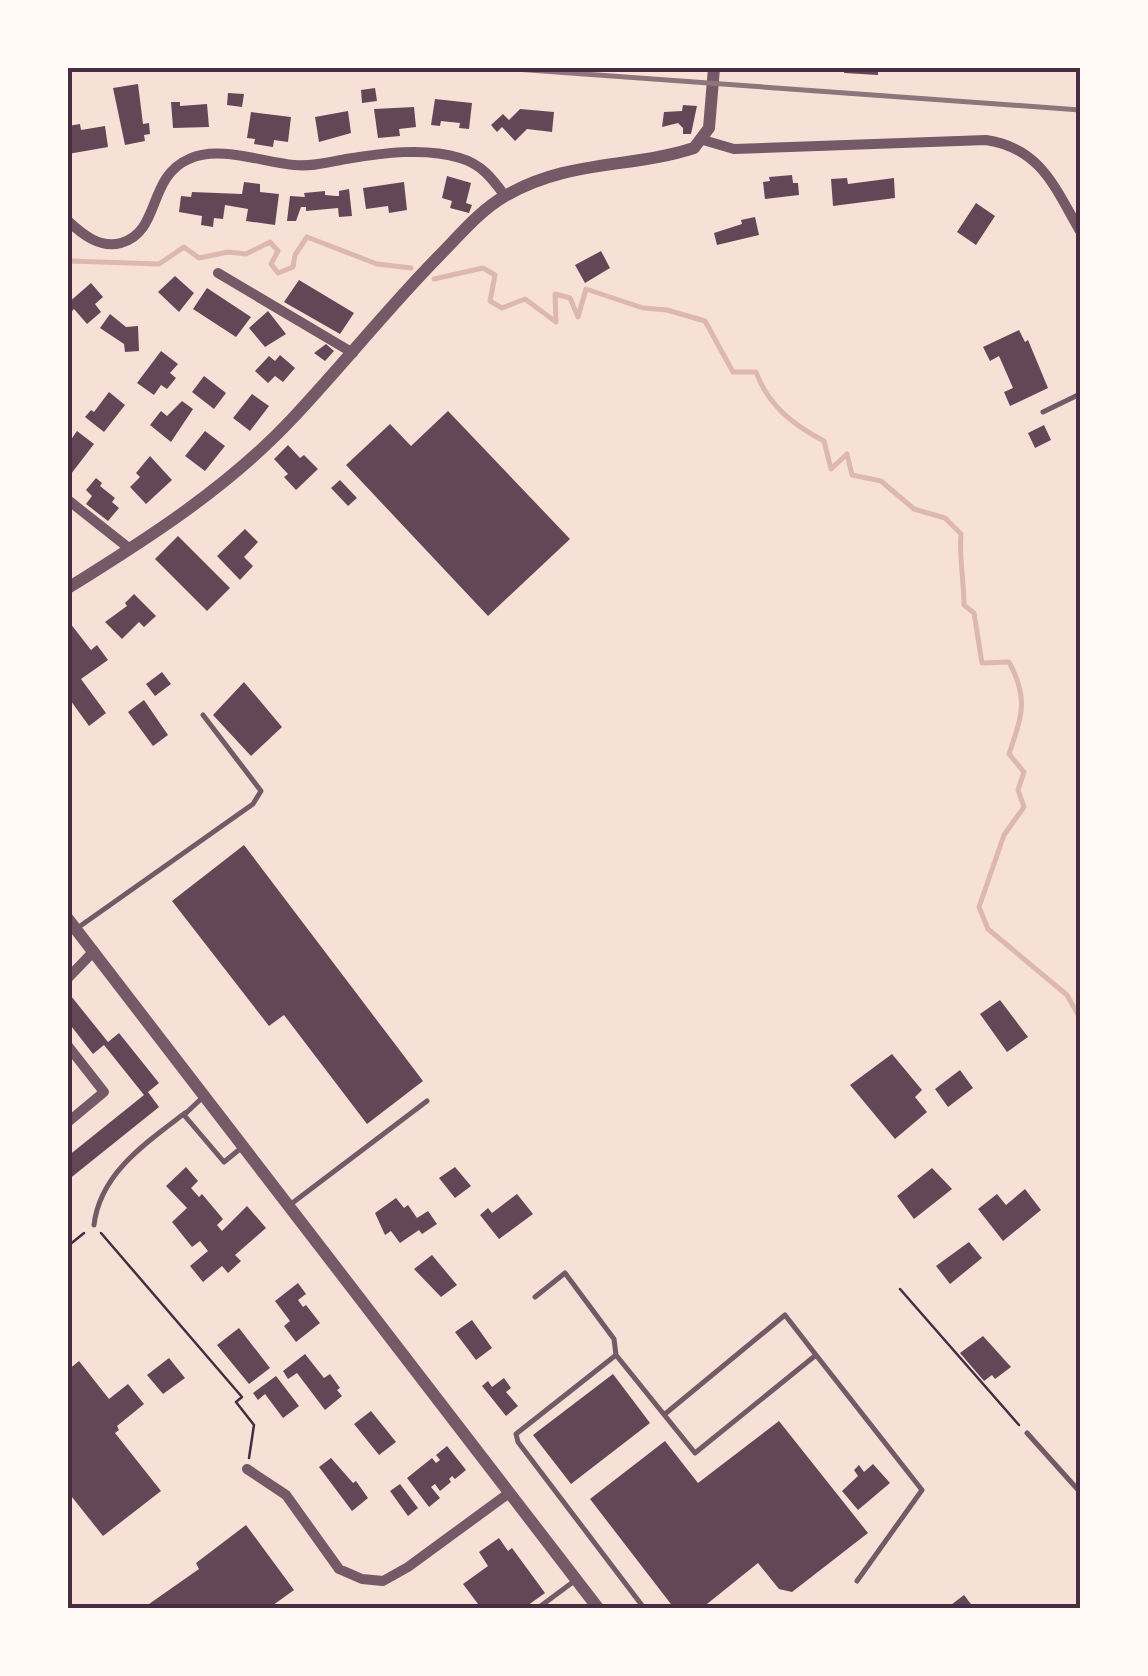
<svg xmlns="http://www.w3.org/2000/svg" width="1148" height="1676" viewBox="0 0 1148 1676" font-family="'Fira Sans Condensed',sans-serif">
	<rect width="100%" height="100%" fill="#f7e1d7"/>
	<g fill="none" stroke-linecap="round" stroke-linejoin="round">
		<!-- stream -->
		<path stroke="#dcb8b0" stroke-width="5" d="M68,264L70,261L159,264L184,247L199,258L228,252L246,254L270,242L278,251L271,264L278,273L293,267L295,255L307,237L377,264L411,268
			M434,279L483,268L495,275L490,301L502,308L525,299L556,322L555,294L570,298L578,317L586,289L643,308L667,310L705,321L733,372H756C768,405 793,425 824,441L831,469L847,454L852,475L881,481L914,509L945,518L961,534C959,559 964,580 964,605L974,613L982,663L1009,662C1029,699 1022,715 1009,754L1024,772L1018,790L1024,807L1004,835L979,907L988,929L1067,995L1080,1018"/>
	</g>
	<!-- building -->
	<path fill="#644757" d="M845,68H878V75L844,73Z
		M138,84L143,124L149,123L150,134L144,135L145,141L125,145L113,88Z
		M375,88L377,101L362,103L361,90Z
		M228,93L244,94L242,107L227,105Z
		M435,99L472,103L469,129L459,128L460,123L441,121L440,126L431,125Z
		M171,102H180V106L207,104L209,127L173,128Z
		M683,105L697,106L691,134H683V128L678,123L662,127L664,112L682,111Z
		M414,107L416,127L399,129L400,136L378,138L374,109Z
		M520,109L554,112L552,132L527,129L515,141L502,127L497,132L491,125L503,114L509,120Z
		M348,111L351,133L319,142L315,117Z
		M251,112L291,117L288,142L274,140L273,147L254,144L255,139L247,138Z
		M80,124L81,130L105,126L108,147L68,154V126Z
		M792,175L793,183H798L799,195L765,199L763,182L770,181L769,177Z
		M447,176L471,183L466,203L472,205L469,213L450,208L452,201L442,198Z
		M847,178L848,184L894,178L895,198L833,206L831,179Z
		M244,182L260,184V192L279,194L275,225L246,221L248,209L225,205L223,219L214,218L213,227L201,225L202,216L179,212L181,196L191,197L192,192L242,194Z
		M404,182L407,210L389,213L388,206L366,209L363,188Z
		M349,189L352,216L339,217L338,208L306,211V207H301L296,221H287L290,196L305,197L304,193L325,191V195L336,196H339V191Z
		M976,203L995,216L976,245L957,232Z
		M755,217L759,235L717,245L714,233L742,224L741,220Z
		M601,251L610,268L585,283L575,265Z
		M175,276L194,293L179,312L158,292Z
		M299,280L354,313L340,334L284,302Z
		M91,283L103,297L95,304L101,312L87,324L74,309L71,312L68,308V303Z
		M207,288L251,317L236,337L193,309Z
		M268,311L286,334L265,347L249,328Z
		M110,314L126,327L138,326L139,351L125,352L124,344L100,328Z
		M1019,330L1025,342L1028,340L1048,388L1010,406L1004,392L1013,388L999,356L990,361L983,347Z
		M326,344L334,351L325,361L314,353Z
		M161,351L178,364L170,373L176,378L167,389L161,385L154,395L137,383Z
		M280,355L295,368L283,382L275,376L268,383L255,371L269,356L275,361Z
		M204,376L226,393L214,409L192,392Z
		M109,392L125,405L104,432L85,417L91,410L94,412Z
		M252,394L269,406L250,431L233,418Z
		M182,401L193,409L171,442L150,425L161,411L167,416Z
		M448,411L570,539L488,616L346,465L390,424L411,446Z
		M1044,425L1051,440L1035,448L1028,433Z
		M77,431L94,444L71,474L68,471V444Z
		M205,431L225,446L205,471L185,456Z
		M288,445L300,458L304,455L318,469L296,490L284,477L288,474L274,459Z
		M150,456L172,480L146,504L130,487L140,477L136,473Z
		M96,478L102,483L100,486L115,498L112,502L119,508L108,521L86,504L92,496L86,490Z
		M340,480L357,498L348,506L331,488Z
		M245,529L258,542L244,557L253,566L240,580L217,556Z
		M178,536L230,588L207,611L155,559Z
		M134,594L156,616L144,627L139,622L122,639L105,622L127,606L125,603Z
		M70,623L91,650L97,645L108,660L81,679L106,713L89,726L68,697V625Z
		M162,672L171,684L155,696L146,684Z
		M244,682L282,727L251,756L213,715Z
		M144,700L168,735L153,746L128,712Z
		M244,845L423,1081L367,1124L284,1015L269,1026L172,901Z
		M71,996L108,1042L119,1033L159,1083L148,1092L159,1107L68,1180V1156L144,1095L104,1045L93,1054L68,1022V999Z
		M1000,1000L1028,1037L1007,1052L980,1014Z
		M892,1054L922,1090L915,1097L927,1112L895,1139L850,1085Z
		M960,1070L973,1088L948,1107L935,1089Z
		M186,1167L198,1181L191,1188L199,1197L202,1194L223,1219L217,1225L222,1231L247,1206L266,1228L235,1255L241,1261L228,1273L222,1266L203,1282L190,1266L208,1251L200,1241L192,1247L172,1222L187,1208L166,1186Z
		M455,1167L471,1186L455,1198L439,1178Z
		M932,1168L952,1189L914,1219L897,1196Z
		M1025,1189L1041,1210L1003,1241L978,1209L997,1194L1006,1205Z
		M517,1194L533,1214L499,1239L480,1215L488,1208L492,1213Z
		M396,1198L404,1208L408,1205L417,1218L428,1211L437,1224L422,1234L419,1230L400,1243L391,1231L385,1235L375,1213Z
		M969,1242L982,1258L950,1284L936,1266Z
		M432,1255L457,1285L441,1297L414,1269Z
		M298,1283L306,1294L298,1300L303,1307L306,1305L320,1323L296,1342L284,1326L290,1321L275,1301Z
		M472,1320L492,1348L476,1360L455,1332Z
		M239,1328L270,1368L249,1384L217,1345Z
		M983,1336L1011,1367L995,1379L992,1375L984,1381L960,1353Z
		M305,1354L324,1378L330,1374L340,1388L337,1390L342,1396L325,1410L297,1373L288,1379L283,1371Z
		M169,1358L185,1378L163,1394L147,1375Z
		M79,1361L109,1399L128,1384L144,1404L117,1426L119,1430L115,1433L161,1491L103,1536L68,1492V1370Z
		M613,1374L650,1423L571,1484L533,1435Z
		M276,1376L299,1406L283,1418L265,1394L258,1400L253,1393Z
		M504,1378L511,1388L506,1392L518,1406L506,1416L482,1386L488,1381L492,1387Z
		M371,1411L396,1442L379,1455L354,1424Z
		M779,1421L868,1533L792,1592L779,1589L758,1563L702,1608H674L590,1499L665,1441L698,1483Z
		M447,1446L466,1470L455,1479L452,1476L449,1479L451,1482L440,1491L435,1484L431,1487L440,1498L429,1507L407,1478L432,1458L436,1463L440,1460L436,1455Z
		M331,1458L353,1483L356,1481L368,1498L352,1511L319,1467Z
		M873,1464L890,1483L858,1510L842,1491L858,1476L854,1470L859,1465L864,1472Z
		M400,1484L418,1508L408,1516L390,1491Z
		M246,1525L294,1590L269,1608H153L149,1604L199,1569L196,1563Z
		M499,1538L508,1551L512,1548L545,1593L524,1608H481L463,1584L488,1566L479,1552Z
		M964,1595L974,1608H947Z"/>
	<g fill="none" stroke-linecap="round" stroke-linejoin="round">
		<!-- path -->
		<path stroke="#4a2c40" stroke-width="2.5" d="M101,1233L242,1397L236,1402L254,1425L249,1458
			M68,1246L84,1233
			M900,1289L1019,1425"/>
		<!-- service -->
		<path stroke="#755966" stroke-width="5" d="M1043,412L1080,394
			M76,929L253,804L261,791L203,715
			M203,1097L184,1115L224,1162L240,1149
			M291,1204L427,1101
			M94,1225C100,1173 147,1142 185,1113
			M535,1297L565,1273L614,1339L616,1355
			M665,1414L785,1315L816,1355
			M1027,1433L1080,1492
			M538,1608L573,1582
			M644,1608L518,1442L516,1434L616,1355L695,1453L816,1355L922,1490L857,1581"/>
		<!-- minor -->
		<path stroke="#755966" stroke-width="10" d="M703,140L734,149L986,140C1041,148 1055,188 1080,231
			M68,221C82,234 100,249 121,243C161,232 147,177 189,159C219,145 262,162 294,165C312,167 329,162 346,159C382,153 425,147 460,158C481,164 492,178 505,196
			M218,273L353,353
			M68,500L130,549
			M68,978L94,951
			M68,1046L104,1092L68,1122
			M247,1469L286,1495L339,1569L362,1579L383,1581L408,1567L509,1493"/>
		<!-- tertiary -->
		<path stroke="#755966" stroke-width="12" d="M68,588C147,539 227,488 291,420C341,367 387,309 438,257C459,236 479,211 505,196C569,159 629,169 694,148L709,128L714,68
			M68,919L598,1608"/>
		<!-- rail -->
		<path stroke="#8f747c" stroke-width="5" d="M502,68L1080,110"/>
	</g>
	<!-- border -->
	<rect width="1148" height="1676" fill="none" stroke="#fffaf5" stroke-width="140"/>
	<rect x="70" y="70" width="1008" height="1536" fill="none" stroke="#4a2c40" stroke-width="4"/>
</svg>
